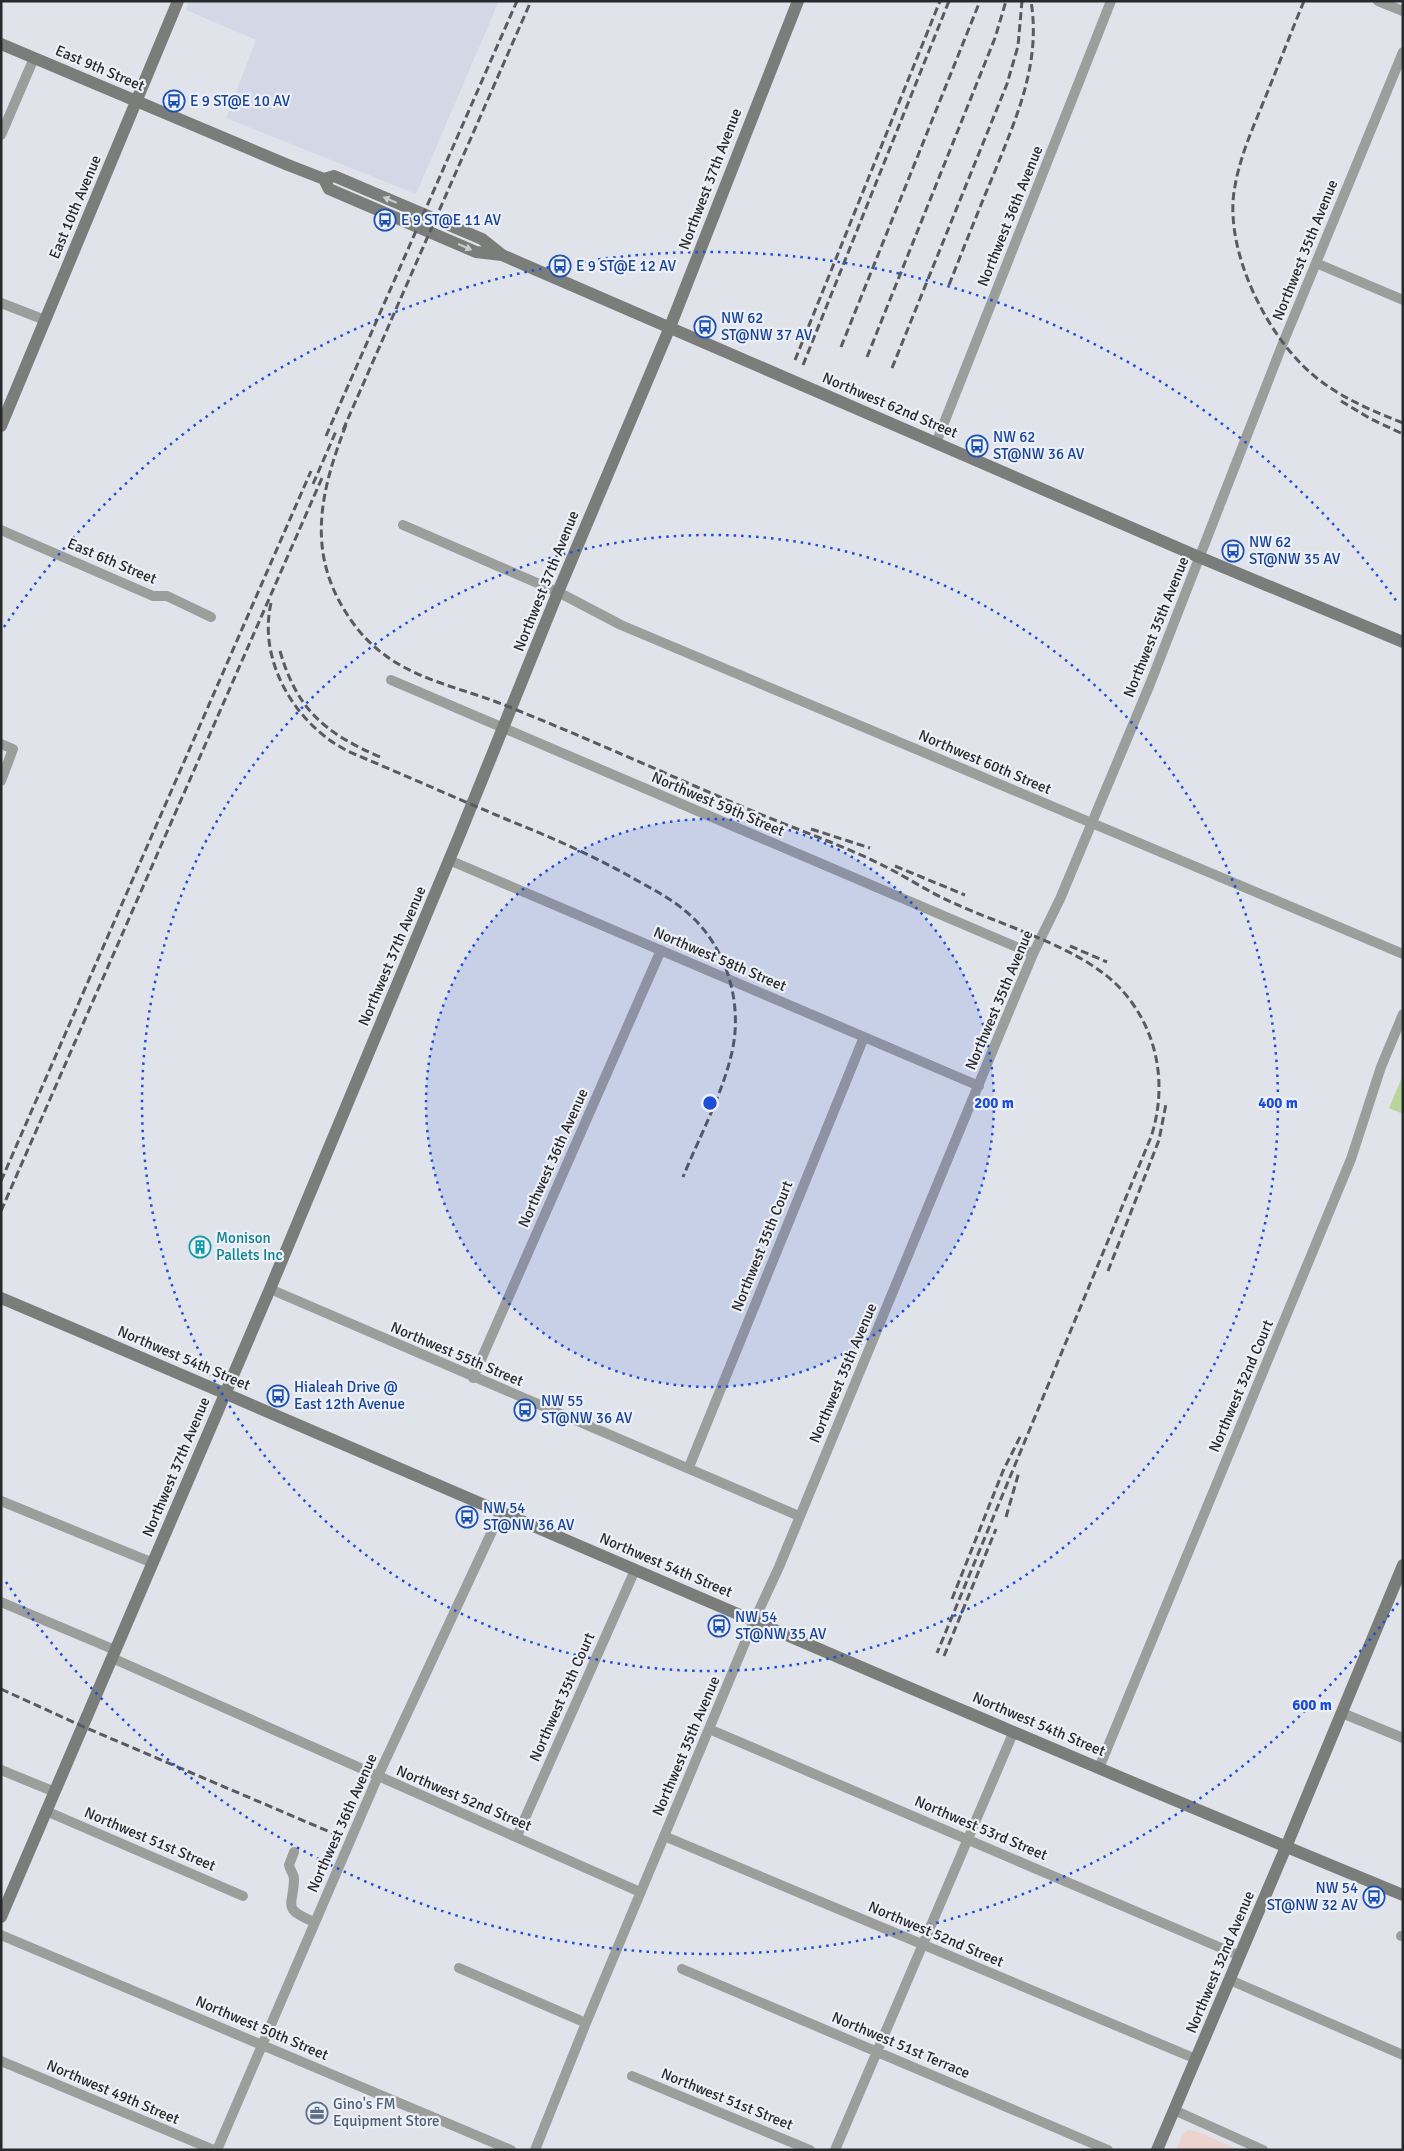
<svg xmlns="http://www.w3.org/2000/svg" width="1404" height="2151" viewBox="0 0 1404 2151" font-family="Signika,sans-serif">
	<rect width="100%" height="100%" fill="#e0e3ea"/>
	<!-- built -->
	<path fill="#d4d8e6" d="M189,1H499L416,194L226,118L256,40L186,10Z"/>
	<!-- education -->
	<path fill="#edd2ce" d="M1187,2130L1195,2131L1240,2150H1176L1183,2134Z"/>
	<!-- green -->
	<path fill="#b8d699" d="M1403,1075V1114L1389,1108Z"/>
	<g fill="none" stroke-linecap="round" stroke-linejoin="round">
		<!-- street -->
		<path stroke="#9c9e9c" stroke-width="10" d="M1378,1L1403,11
			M1,135L34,58
			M1316,263L1403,300
			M1,303L45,320
			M936,443L1111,1
			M403,525L558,592L621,625L1403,954
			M1,530L153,596H167L211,617
			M391,680L1033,954
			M1,744L13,749L1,781
			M449,860L979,1086
			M270,1289L799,1516
			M473,1378L661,950
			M689,1467L864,1037
			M1,1501L153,1563
			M1,1602L115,1650
			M112,1658L640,1892
			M1342,1713L1403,1738
			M709,1729L1240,1956
			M1099,1768L1351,1159L1381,1067L1403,1014
			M1,1770L55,1792
			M46,1811L243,1896
			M517,1836L635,1570
			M664,1836L1196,2059
			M294,1852L289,1865C290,1870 294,1874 294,1879C294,1906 280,1908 314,1922
			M1,1935L511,2150
			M1401,1936H1403
			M459,1968L586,2023
			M682,1969L1108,2150
			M1230,1980L1403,2055
			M1,2061L214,2150
			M632,2076L810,2150
			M1174,2110L1263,2150
			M217,2150L378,1776L501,1512
			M535,2150L586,2023L754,1621L779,1567L1002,1028L1033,954L1060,899L1150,684L1283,343L1403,52
			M835,2150L1014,1731"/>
		<!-- secondary -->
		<path stroke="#7a7d79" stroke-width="12" d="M1,44L288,165L324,179L334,176L482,239L502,255L1199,557L1403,642
			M324,179L329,189L476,252L502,255
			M1,426L178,1
			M1,1298C469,1496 933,1702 1403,1895
			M1,1917L270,1289L460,834L558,592L670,327L798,1
			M1157,2150L1286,1847L1403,1565"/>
		<!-- rail -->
		<path stroke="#595b5e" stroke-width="3" stroke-dasharray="8 4" stroke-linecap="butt" d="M1304,1C1290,35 1277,69 1263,103C1252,130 1240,157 1235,186C1222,250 1270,345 1322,382C1346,400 1375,412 1403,423
			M949,285C964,247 979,209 995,171C1017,116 1041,63 1031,1
			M841,347L980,1
			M867,357L995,38L1006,1
			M795,360L940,1
			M803,365L949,1
			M892,368L1007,84L1018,46L1022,1
			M1341,401L1371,419L1403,434
			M346,425C319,495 305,557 353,623C393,678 450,683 507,706C589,739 669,775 750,810C795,829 843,845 886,867C908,878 929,892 951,902C1003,926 1081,947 1120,988C1158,1029 1168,1085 1151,1137L937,1653
			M343,430L531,1
			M326,436L517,1
			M313,484L337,429
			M271,603C257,664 299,729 352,753C404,775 456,798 508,820C553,838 596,857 638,881C660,893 682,905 699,924C725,953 738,993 735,1032C732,1076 700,1135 683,1177
			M280,651C297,710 325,733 380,757
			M811,829L870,848
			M895,866L965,895
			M1070,946L1107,962
			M1,1181L311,471
			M1,1211L322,478
			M1108,1271L1159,1140L1166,1104
			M1006,1517L1019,1472
			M952,1599L1003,1471L1021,1435
			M944,1656L996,1529
			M1,1689L84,1727L337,1835"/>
	</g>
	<!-- one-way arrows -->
	<defs><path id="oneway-solid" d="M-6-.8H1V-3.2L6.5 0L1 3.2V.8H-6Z" transform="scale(1.25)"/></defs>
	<g fill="#cbced1">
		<use href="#oneway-solid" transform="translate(390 200) rotate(-157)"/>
		<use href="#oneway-solid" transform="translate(465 247) rotate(24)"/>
	</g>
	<!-- distance rings -->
	<circle cx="710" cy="1103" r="284" fill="#1d4ed8" fill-opacity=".12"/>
	<g fill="none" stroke="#1d4ed8" stroke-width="2.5" stroke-dasharray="2.5 5">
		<circle cx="710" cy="1103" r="284"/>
		<circle cx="710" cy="1103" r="568"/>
		<path d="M1398 1603A851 851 0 0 1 4 1579M4 627A851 851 0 0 1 1398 603"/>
	</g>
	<!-- icons -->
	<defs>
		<g id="bus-ring" transform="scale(1.125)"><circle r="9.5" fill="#eef0f7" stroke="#1a4fb4" stroke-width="1.5"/><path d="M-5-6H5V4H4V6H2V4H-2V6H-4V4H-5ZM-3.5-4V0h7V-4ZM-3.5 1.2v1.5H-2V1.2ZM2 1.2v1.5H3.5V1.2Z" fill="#1a4fb4"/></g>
		<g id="building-ring" transform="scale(1.125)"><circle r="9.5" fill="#eef0f7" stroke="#0f9aa8" stroke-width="1.5"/><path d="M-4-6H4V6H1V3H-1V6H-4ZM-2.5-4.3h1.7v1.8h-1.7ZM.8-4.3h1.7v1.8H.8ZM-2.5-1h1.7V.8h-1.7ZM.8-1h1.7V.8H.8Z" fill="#0f9aa8"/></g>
		<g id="office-ring" transform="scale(1.125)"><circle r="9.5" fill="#eef0f7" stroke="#5c6f8a" stroke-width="1.5"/><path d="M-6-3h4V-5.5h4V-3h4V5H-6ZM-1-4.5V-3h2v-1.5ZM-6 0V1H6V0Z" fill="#5c6f8a"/></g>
	</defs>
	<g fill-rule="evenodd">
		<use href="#bus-ring" x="174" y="101"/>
		<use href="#bus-ring" x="385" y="220"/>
		<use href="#bus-ring" x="560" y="266"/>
		<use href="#bus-ring" x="705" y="327"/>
		<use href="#bus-ring" x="977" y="446"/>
		<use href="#bus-ring" x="1233" y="551"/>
		<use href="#building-ring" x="200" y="1247"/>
		<use href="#bus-ring" x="278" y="1396"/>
		<use href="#bus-ring" x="525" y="1410"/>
		<use href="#bus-ring" x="467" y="1517"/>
		<use href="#bus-ring" x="719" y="1626"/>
		<use href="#bus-ring" x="1374" y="1897"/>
		<use href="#office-ring" x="317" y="2113"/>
	</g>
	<g text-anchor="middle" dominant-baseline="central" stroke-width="4.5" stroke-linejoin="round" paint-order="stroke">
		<!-- street labels -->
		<g font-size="15" fill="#28292b" stroke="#eef0f7">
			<text transform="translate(100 68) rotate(23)">East 9th Street</text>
			<text transform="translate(710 179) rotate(-69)">Northwest 37th Avenue</text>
			<text transform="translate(75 207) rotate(-67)">East 10th Avenue</text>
			<text transform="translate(1010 216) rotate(-68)">Northwest 36th Avenue</text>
			<text transform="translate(1305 250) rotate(-68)">Northwest 35th Avenue</text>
			<text transform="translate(890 405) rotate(23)">Northwest 62nd Street</text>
			<text transform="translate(112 561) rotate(23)">East 6th Street</text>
			<text transform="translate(546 581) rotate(-68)">Northwest 37th Avenue</text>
			<text transform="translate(1156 627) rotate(-68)">Northwest 35th Avenue</text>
			<text transform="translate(985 762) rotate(23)">Northwest 60th Street</text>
			<text transform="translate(718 804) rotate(23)">Northwest 59th Street</text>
			<text transform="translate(392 956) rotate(-67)">Northwest 37th Avenue</text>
			<text transform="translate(720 959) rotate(23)">Northwest 58th Street</text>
			<text transform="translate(999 1000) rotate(-67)">Northwest 35th Avenue</text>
			<text transform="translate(553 1158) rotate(-66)">Northwest 36th Avenue</text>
			<text transform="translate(762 1246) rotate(-68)">Northwest 35th Court</text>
			<text transform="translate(457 1354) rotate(23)">Northwest 55th Street</text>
			<text transform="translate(184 1358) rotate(23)">Northwest 54th Street</text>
			<text transform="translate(843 1373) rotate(-67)">Northwest 35th Avenue</text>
			<text transform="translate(1241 1386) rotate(-67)">Northwest 32nd Court</text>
			<text transform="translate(176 1467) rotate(-67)">Northwest 37th Avenue</text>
			<text transform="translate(666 1565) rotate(23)">Northwest 54th Street</text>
			<text transform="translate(562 1697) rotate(-66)">Northwest 35th Court</text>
			<text transform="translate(1039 1724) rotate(23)">Northwest 54th Street</text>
			<text transform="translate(686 1746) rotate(-67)">Northwest 35th Avenue</text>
			<text transform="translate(464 1798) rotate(23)">Northwest 52nd Street</text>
			<text transform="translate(342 1823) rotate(-66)">Northwest 36th Avenue</text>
			<text transform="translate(981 1828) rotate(23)">Northwest 53rd Street</text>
			<text transform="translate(150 1839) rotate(23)">Northwest 51st Street</text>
			<text transform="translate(936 1934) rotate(23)">Northwest 52nd Street</text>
			<text transform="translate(1220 1962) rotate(-67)">Northwest 32nd Avenue</text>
			<text transform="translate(262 2028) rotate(23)">Northwest 50th Street</text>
			<text transform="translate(901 2045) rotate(23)">Northwest 51st Terrace</text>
			<text transform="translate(113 2092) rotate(23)">Northwest 49th Street</text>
			<text transform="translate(727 2099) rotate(22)">Northwest 51st Street</text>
		</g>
		<!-- transit labels -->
		<g font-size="15" fill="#164399" stroke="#eef0f7" text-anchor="start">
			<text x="190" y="101">E 9 ST@E 10 AV</text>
			<text x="401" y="220">E 9 ST@E 11 AV</text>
			<text x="576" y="266">E 9 ST@E 12 AV</text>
			<text x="721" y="318">NW 62<tspan x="721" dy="17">ST@NW 37 AV</tspan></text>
			<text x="993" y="437">NW 62<tspan x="993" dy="17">ST@NW 36 AV</tspan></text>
			<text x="1249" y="542">NW 62<tspan x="1249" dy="17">ST@NW 35 AV</tspan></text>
			<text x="294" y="1387">Hialeah Drive @<tspan x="294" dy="17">East 12th Avenue</tspan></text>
			<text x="541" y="1401">NW 55<tspan x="541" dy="17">ST@NW 36 AV</tspan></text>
			<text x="483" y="1508">NW 54<tspan x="483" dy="17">ST@NW 36 AV</tspan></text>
			<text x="735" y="1617">NW 54<tspan x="735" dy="17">ST@NW 35 AV</tspan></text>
			<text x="1358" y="1888" text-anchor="end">NW 54<tspan x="1358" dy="17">ST@NW 32 AV</tspan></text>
		</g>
		<!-- culture labels -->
		<g font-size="15" fill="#0d838f" stroke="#eef0f7" text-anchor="start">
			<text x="216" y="1238">Monison<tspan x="216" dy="17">Pallets Inc</tspan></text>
		</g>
		<!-- service labels -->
		<g font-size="15" fill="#4e5e75" stroke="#eef0f7" text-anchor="start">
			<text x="333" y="2104">Gino's FM<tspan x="333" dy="17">Equipment Store</tspan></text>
		</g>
	</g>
	<circle cx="710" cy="1103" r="8" fill="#1d4ed8" stroke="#eef0f7" stroke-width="2.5"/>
	<g font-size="15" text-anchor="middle" font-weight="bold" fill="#1d4ed8" stroke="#eef0f7" stroke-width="4.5" stroke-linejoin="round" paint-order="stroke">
		<text x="994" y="1108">200 m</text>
		<text x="1278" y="1108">400 m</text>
		<text x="1312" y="1710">600 m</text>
	</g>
	<!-- border -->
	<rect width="1404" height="2151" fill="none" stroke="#28292b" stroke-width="5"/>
</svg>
